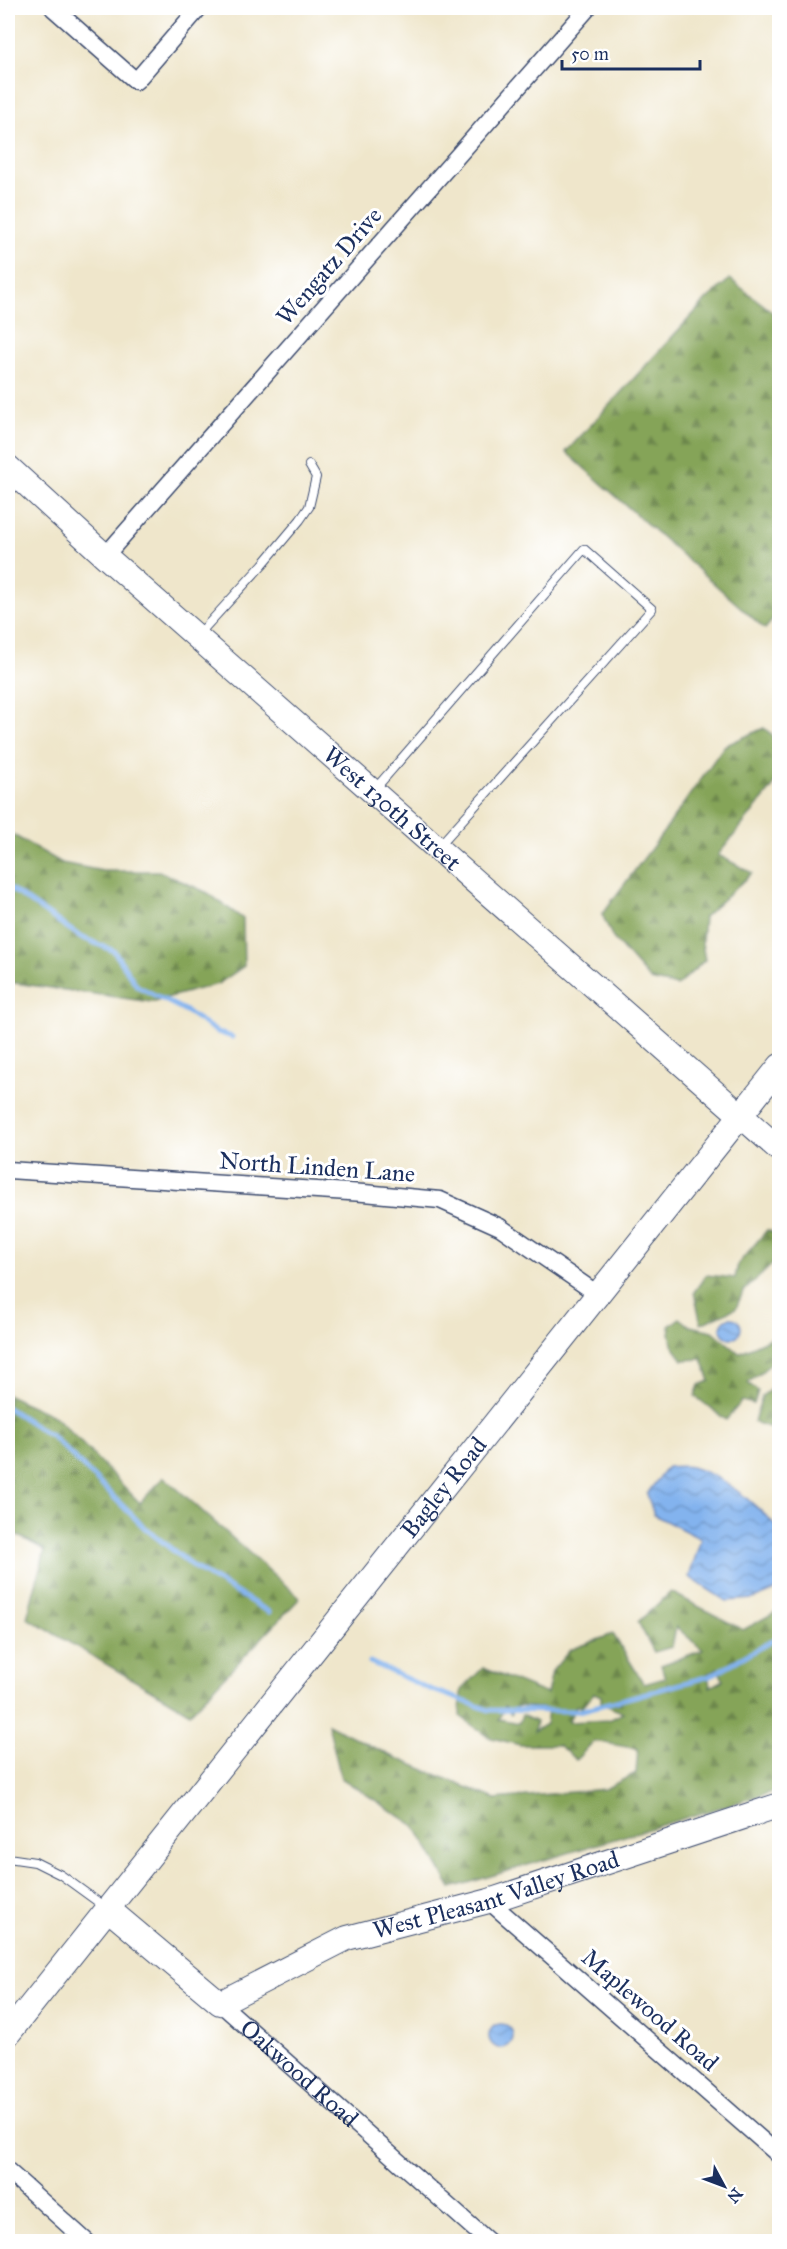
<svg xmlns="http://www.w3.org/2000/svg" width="787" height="2249" viewBox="0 0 787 2249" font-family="'IM FELL Great Primer',serif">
	<defs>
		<pattern id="forest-firs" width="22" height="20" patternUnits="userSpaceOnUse" patternTransform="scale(1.5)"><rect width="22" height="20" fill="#85a458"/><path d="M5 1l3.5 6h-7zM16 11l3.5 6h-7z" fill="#6c864c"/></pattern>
		<pattern id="water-waves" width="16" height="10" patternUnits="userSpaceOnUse" patternTransform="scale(1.5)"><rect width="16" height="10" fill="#83b3ee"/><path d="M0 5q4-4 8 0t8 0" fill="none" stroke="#6a92c4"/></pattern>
	</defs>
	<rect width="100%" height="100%" fill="#fff"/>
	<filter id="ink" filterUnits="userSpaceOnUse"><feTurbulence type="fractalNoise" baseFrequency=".0167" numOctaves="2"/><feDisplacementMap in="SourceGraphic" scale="12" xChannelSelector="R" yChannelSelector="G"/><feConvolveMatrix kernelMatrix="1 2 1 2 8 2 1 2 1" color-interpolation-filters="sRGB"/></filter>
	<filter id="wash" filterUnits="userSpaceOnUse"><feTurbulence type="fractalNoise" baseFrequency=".008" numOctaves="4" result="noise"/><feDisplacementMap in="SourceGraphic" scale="24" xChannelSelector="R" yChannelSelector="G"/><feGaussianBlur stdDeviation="1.35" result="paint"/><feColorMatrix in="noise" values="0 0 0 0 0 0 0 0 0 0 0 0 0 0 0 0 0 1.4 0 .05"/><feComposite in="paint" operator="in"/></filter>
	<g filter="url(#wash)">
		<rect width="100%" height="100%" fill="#efe6cb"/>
		<!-- forest -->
		<path fill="url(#forest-firs)" stroke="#506a5b" stroke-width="1.5" fill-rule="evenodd" d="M730,279L770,310L779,321L780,611L765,629L566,452L707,299Z
			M764,728L779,741V774L772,788L718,855L752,873L704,917L702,943L705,960L677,986L650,980L613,938L602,914L665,830L724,746Z
			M8,832L62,863L103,871H159L208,893L243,919L244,966L218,984L151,1002L8,982V924L11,916L8,914Z
			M767,1230L779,1235V1258L743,1292L736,1308L701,1324L694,1292L706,1275L735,1278L738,1264Z
			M680,1318L690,1326L713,1331L739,1353L779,1334V1357L748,1383L758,1391L754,1404L742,1401L726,1420L695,1396L699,1385L710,1381L702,1359L683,1360L672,1345L669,1326Z
			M779,1383L780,1430H778L754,1422L762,1396Z
			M8,1395L56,1417L140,1503L164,1477L300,1598L190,1713L27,1618L45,1550L8,1530Z
			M671,1592L743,1630L779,1610V1790L451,1888L415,1826L341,1778L328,1724L389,1755L495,1799L605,1789L636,1773L638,1749L594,1741L576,1760L558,1745H520L488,1737L460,1716L461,1690L483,1668L547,1694L552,1671L570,1650L613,1634L644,1684L665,1678L661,1665L703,1650L676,1627L672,1647L654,1652L638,1622ZM718,1668L723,1680L710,1687L708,1673ZM594,1693L601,1696V1703L623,1713L609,1720L568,1722L577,1705L581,1708ZM505,1706L511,1715L517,1706L548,1709L546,1724L534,1731L536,1722L522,1715L519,1723L499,1719Z"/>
		<!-- water -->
		<path fill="url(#water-waves)" stroke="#4f71a6" stroke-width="1.5" d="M721 1328a10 10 0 1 1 20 0a10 10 0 1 1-20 0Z
			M667,1467C674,1467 684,1465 691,1467C725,1476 756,1505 779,1529V1589L753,1599L726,1601L689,1577L701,1539L654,1515L647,1494Z
			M489 2036a12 12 0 1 1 24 0a12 12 0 1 1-24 0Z"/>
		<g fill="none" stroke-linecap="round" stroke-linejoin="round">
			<!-- stream -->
			<path stroke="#83b3ee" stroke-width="5" d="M8,887L81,937L114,951L137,986L184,1010L217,1032L232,1037
				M8,1408L54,1438L144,1527L195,1568L269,1612
				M370,1662L427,1688L489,1710L579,1711L710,1676L780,1636"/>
		</g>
	</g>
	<g filter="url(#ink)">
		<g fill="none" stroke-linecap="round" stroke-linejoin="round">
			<!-- lane casing -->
			<g stroke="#3b4a6e" stroke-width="10">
				<path id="lane" d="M199,634L263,564L300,520L309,507L316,477L309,465
					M375,789L584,549L652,609L439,846
					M8,1858L35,1862L61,1875L105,1907"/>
			</g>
			<!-- street casing -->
			<g stroke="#3b4a6e" stroke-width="19">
				<g id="street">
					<path d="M53,8L136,81L199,8"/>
					<path d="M105,556L588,8"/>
					<path d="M8,1170L364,1193L440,1200L500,1227L596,1293"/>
					<path d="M489,1901L780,2156"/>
					<path id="s1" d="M220,2003L489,2242"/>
					<path d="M8,2171L87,2242"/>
				</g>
			</g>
			<!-- secondary casing -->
			<g stroke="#3b4a6e" stroke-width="26">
				<g id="secondary">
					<path id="s2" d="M8,467L105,556L780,1150"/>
					<path id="s3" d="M108,1909L220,2003L347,1938L489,1901L780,1805"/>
					<path id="s4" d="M8,2034L780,1066"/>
				</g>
			</g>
			<!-- lane -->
			<use href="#lane" stroke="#fff" stroke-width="8"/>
			<!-- street -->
			<use href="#street" stroke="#fff" stroke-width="16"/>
			<!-- secondary -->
			<use href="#secondary" stroke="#fff" stroke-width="24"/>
		</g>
	</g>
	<g text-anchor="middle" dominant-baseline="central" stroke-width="6" stroke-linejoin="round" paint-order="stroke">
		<!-- street labels -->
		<g font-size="24" fill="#1b2f5e" stroke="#fff">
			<text transform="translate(329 266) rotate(-49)">Wengatz Drive</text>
			<text stroke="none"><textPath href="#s2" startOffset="514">West 130th Street</textPath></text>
			<text transform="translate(317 1167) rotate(4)">North Linden Lane</text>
			<text stroke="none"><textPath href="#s4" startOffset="699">Bagley Road</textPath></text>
			<text stroke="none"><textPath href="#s3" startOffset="444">West Pleasant Valley Road</textPath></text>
			<text transform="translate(650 2010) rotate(41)">Maplewood Road</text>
			<text stroke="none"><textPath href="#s1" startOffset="106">Oakwood Road</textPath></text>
		</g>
	</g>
	<!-- margin -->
	<rect width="787" height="2249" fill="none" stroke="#fff" stroke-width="30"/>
	<!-- north arrow -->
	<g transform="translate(724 2186) rotate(131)" stroke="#ffffff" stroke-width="4.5" paint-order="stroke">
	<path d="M0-4.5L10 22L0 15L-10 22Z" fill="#1b2f5e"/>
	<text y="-9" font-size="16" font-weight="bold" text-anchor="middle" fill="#1b2f5e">N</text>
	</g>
	<!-- scale -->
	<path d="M562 60v9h138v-9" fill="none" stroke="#1b2f5e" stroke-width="3"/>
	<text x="571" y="60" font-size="18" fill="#1b2f5e" stroke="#ffffff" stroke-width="4.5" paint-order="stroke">50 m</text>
</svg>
